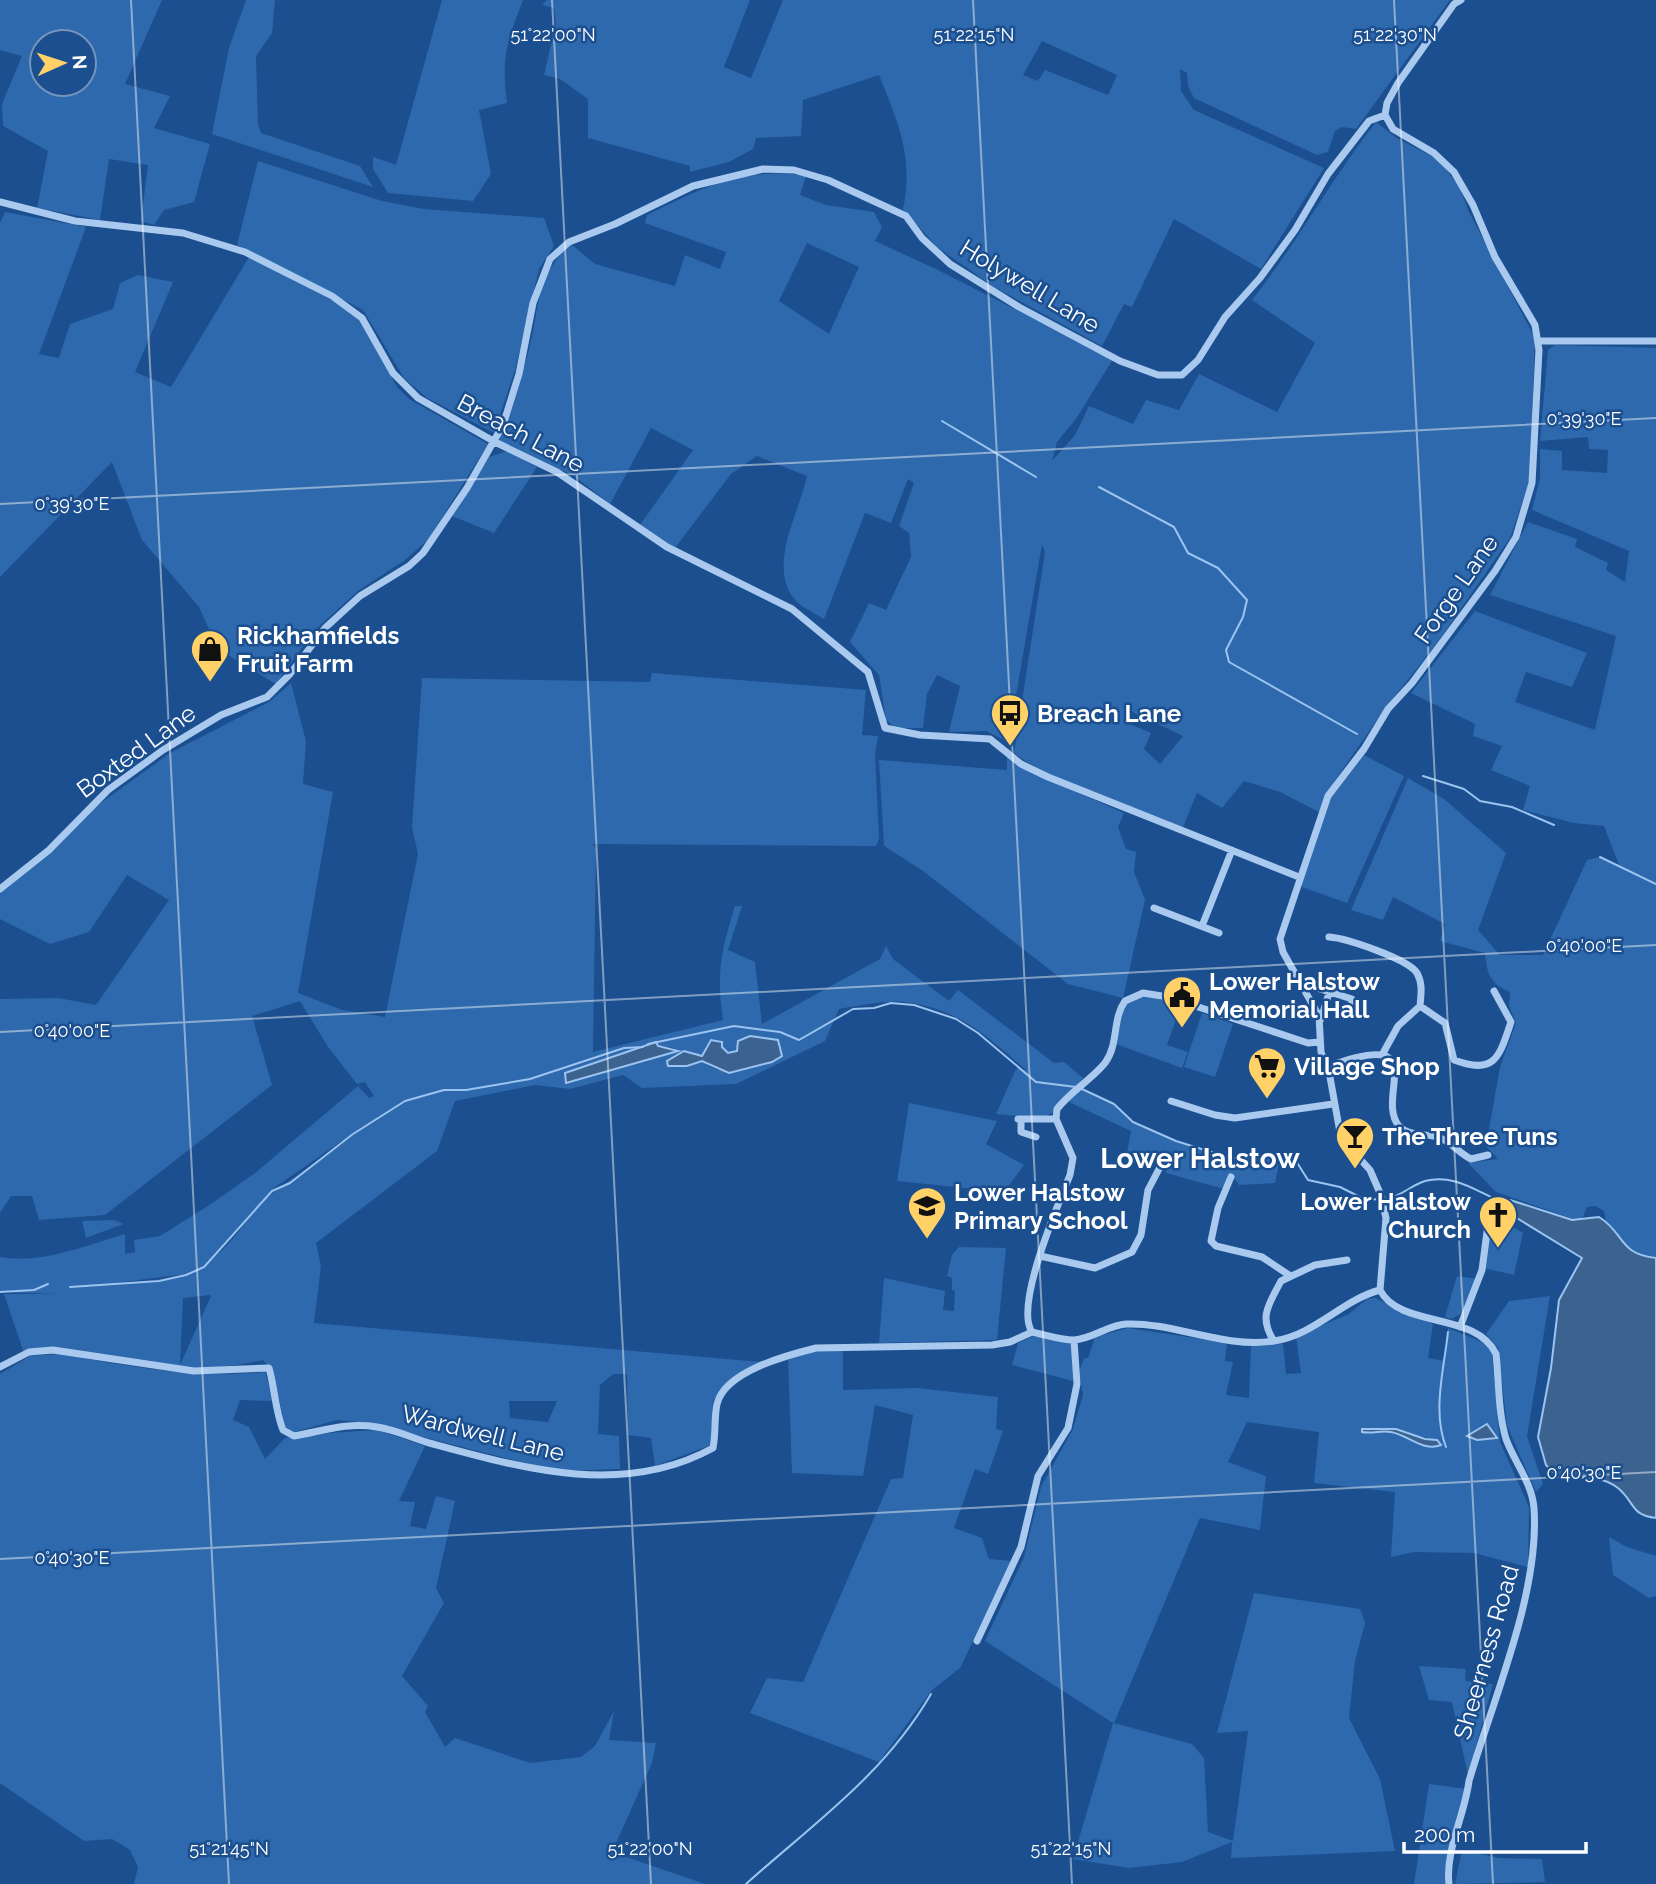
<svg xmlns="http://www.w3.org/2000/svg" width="1656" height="1884" viewBox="0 0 1656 1884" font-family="Raleway,sans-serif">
	<rect width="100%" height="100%" fill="#1b4f8f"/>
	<!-- green -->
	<path fill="#2e69ad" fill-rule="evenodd" d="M0,0H162L125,84L170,96L154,128L210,144L194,202L164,210L154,225L141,221L148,165L109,159L100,220L37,208L48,151L3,126L2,104L22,56L0,50ZM42,42H84V84H42Z
		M246,0H275L272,33L256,56L258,125L261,133L360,166L373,187L212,134L229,48Z
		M442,0H523C507,42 501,57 507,103L479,110L491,174L473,201L388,193L373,169V157L396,165Z
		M547,0H750L724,67L751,78L783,0H1450L1356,129L1342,127L1335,131L1328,152L1317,155L1194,98L1188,86L1187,73L1180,69L1181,91L1194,110L1324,168L1261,269L1174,219L1132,307L1124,304L1102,346L994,287L937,247L903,209C914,157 898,122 879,75L803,100L801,136L756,138L753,149L729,162L690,172V166L588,138V99L560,79L544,75L556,24L554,8L542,5ZM1042,41L1117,75L1108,95L1045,70L1038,81L1023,75Z
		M1376,122L1398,139L1438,159L1459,186L1469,212L1535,338L1530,480L1510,538L1435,646L1386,707L1327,792L1319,812L1280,792L1244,781L1222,808L1197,793L1183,827C1133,806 1055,785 1014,753L1045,552L1042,544L1008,742L986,731L949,732L960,686L937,675L927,694L923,728H896L886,720L879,675L850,642L869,603L886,610L911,557L909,533L899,526L914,483L908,479L891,523L865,513L824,619C816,614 803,608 796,601C766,568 799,513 807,476L757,456L731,474L675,548L640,525L693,450L651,428L610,504L574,476L499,440C509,413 518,385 527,357C540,314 533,277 571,244L595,264L675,286L685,255L720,269L726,252L645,223L647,215C702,188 743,166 806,176L800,195L826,205L874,212L882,227L875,241L936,269L1113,359L1076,419L1057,442L1052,461L1075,435L1089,406L1133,424L1146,400L1179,410L1199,374L1277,412L1315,343L1252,300C1297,243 1331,179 1376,122ZM807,243L859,267L829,334L779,301ZM1128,710L1183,736L1160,764L1144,749L1151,733L1123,721Z
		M258,161L382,201L424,209L544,218L554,246L539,269L515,370L494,433L427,398L404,378L363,310L237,245Z
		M5,212L86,227L39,354L59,358L70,324L113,309L120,283L138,275L173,282L135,372L171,387L249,257L335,302L360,320L397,387L409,399L488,444L428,540L405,560L358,591L314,631L276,684L218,649L199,607L142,540L112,462L0,577V223Z
		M1555,345L1656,348V1319L1525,1207L1503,1203L1517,1201L1573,1219L1496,1192L1468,1163L1498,1159L1486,1146L1500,1067L1516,1023L1509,1006L1510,992C1490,984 1487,974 1485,953L1440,941L1445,924L1393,897L1383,920L1351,910L1408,778L1444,799L1506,853L1478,930L1500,955H1543L1587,860L1600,857L1619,865L1604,826L1574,823L1523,810L1530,786L1491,770L1502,746L1473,736L1475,724L1411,693L1475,611L1587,653L1572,687L1526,672L1515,702L1595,730L1616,636L1490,595L1528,522L1577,539L1575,547L1608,563L1606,570L1625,582L1629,551L1532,510L1540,478V449L1562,451V470L1607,473L1608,450L1589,449L1588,437L1540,441L1548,350ZM1595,1206L1604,1211L1606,1221L1593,1216L1582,1219L1587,1207Z
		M507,451L537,467L494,533L452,516L489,457Z
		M652,673L866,690L862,735L878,736L875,755L879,839L876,846L593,844L596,848L593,1052L723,1020C716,974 721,950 735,906H742L728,950L755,962L762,1024L880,959L886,946L893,959L949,1001L958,990L1054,1063L1064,1062L1083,1078L1054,1112L1041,1118L996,1114L1016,1069L1026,1070C988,1037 958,1008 904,1002C884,1000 859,1006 839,1009L825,1041L736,1084L642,1088L623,1075L570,1089L535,1085L455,1101L437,1151L316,1243L321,1266L314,1323L761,1362L723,1388L713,1401L711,1445L655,1466L651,1438L628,1435L627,1374H613L600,1385L598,1434L619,1436L620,1469L556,1471L368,1423L337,1420L294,1432L285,1427L273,1372L263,1360C235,1366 205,1370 176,1367C125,1360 76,1343 24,1353L4,1294H59L0,1292V1257C43,1264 84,1246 125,1234V1254L135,1252L134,1240L160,1236L211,1204L255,1173L358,1086L369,1098L374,1096L365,1082L357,1084L328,1047L300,1001L252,1016L272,1085L105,1215L39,1220L32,1196H11L0,1213V999L58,998L96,1005L169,900L127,875L89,932L50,944L0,919V893L59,845L83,816L170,753L269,702L291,683L306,741L303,784L333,792L298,993L342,1010L385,1017L418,854L412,827L422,678L650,682ZM757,1037L762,1038L772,1062C747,1064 725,1081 702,1061L686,1066H669L684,1051L702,1057L707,1044L722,1047L728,1053L737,1051L738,1045ZM656,1042L658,1046L674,1048L673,1053L566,1083L565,1073ZM365,1125C334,1154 294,1175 261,1202L271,1190ZM255,1209C216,1267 187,1284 116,1283L185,1274L205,1264ZM210,1295L211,1296L180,1365L183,1298ZM509,1401H557L548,1422L510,1418Z
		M1007,754L1022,768L1124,813L1118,827L1126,849L1136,852L1134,872L1145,900L1123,998L1068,984L923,871L884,846L879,760L1007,770Z
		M1364,755L1404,776L1347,903L1299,886L1328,802Z
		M1145,996L1175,1003L1173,1012L1178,1014L1167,1045L1188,1052L1182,1068L1116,1044L1121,1011L1128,1001Z
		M1202,1013L1233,1024L1215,1077L1184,1067Z
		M1082,1089L1114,1104L1133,1122L1176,1141L1227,1157L1244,1159L1272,1156L1280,1160L1275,1183L1239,1185L1234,1178L1224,1189L1166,1173L1165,1165L1160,1161L1150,1163L1126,1157L1131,1131L1071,1103L1069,1101Z
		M909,1103L997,1121L986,1144L1024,1165L1004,1192L897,1181Z
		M1490,1213L1523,1233L1514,1275L1484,1268Z
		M114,1220L123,1224L86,1238L82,1221Z
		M959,1247L1006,1248L997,1340L879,1343L884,1278L945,1291L943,1310L954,1311L955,1291L952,1290V1278L947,1276L952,1255Z
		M1457,1276L1478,1279L1465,1312L1451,1319L1445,1317Z
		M1550,1296L1527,1436L1543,1484L1536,1492L1507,1426L1498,1348L1486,1334L1509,1301Z
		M1375,1298L1433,1324L1428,1358L1445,1361L1448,1328L1487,1344L1492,1354L1500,1442L1529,1507L1528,1567L1474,1553L1414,1552L1391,1557L1395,1492L1314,1483L1319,1432L1247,1422L1228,1462L1266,1476L1260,1530L1200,1518L1114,1723L1192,1744L1204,1758L1208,1832L1233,1841L1248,1731L1217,1733L1254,1593L1360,1609L1365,1623L1355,1661L1349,1718L1380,1779L1395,1851L1231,1858L1232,1842L1182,1862L1129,1868L1073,1859L1113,1723L985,1641L1024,1557L1041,1487L1073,1429L1083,1395L1079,1372L1084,1358H1088L1095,1337L1128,1328L1227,1343L1225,1361L1233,1362L1226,1395L1249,1398L1251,1346L1283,1344L1286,1374L1301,1373L1296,1336L1349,1314L1367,1299ZM1382,1428L1437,1440V1447L1426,1446L1390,1432L1363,1429Z
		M1034,1336L1072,1341L1073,1381L1012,1365L1018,1343Z
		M824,1350L843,1351V1390L917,1388L998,1397L996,1429L1003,1431L988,1474L975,1469L954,1528L982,1538L989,1559L1012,1561L960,1668L932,1690L879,1762L750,1713L767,1678L803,1682L891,1479L903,1478L913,1415L875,1405L863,1476L792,1473L788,1356Z
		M59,1354C134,1367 188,1378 265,1372L274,1401L240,1400L233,1420L249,1427L265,1459L285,1438L327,1433L377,1430L425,1446L399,1501L415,1502L410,1526L426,1529L436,1496L455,1501L436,1588L444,1603L402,1676L428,1706L425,1712L445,1747L455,1738L530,1763L581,1757L595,1746L614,1711L609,1740L656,1743L652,1763L612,1852L705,1884H134L138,1867L130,1850L112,1839L84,1841L0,1783V1374L30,1356Z
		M1609,1537L1627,1547L1656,1556V1596L1649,1598L1613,1575Z
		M1419,1666L1466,1669L1465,1681L1493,1684L1468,1775L1452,1702L1429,1700Z
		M1429,1784L1466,1789L1449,1851L1445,1884H1414Z
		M1462,1850L1499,1858L1542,1859L1545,1882L1455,1884Z"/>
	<!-- water -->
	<path fill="#3c6290" stroke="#9cc4f0" stroke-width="2" d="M750,1036L778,1040L782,1056L772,1062L729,1073L702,1061L687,1066H668L667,1061L684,1051L702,1056L711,1040L722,1042V1047L728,1053L737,1051L738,1041Z
		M656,1042L658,1046L678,1051L566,1083L565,1073Z
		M1510,1200L1572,1220L1599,1217C1625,1233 1618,1254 1656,1258V1518C1630,1515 1635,1502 1618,1488C1600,1474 1579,1478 1558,1477L1546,1465L1538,1437L1551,1368L1559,1300L1582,1258L1502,1209L1503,1203Z
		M1487,1424L1497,1438L1477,1440L1467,1436Z
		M1362,1429H1396L1425,1439L1437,1440L1441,1445C1423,1452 1408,1435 1391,1432C1382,1430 1372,1434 1362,1432Z"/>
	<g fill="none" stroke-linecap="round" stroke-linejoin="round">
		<!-- stream -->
		<path stroke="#9cc4f0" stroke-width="2" d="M942,421L1036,477
			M1099,487L1174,527L1188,553L1218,568L1247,600L1243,617L1226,650L1229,662L1357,734
			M1423,776L1464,789L1480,801L1512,807L1554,825
			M1600,857L1656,884
			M648,1044L734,1026L780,1032L799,1040L853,1009L874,1008L891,1003L914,1005L956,1019L978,1033L1036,1082L1076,1087
			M1082,1089L1114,1104L1133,1122L1176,1141L1227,1157L1243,1159L1272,1156L1296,1161L1308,1180L1340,1187L1366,1200L1380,1199
			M1385,1199C1401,1197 1411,1185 1425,1181C1455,1173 1478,1193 1503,1202
			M70,1287L159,1281L186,1275L204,1267L272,1191L290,1183L353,1134L405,1101L444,1090H466L530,1079L624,1048L643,1047
			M0,1292L34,1290L48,1284
			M1446,1447C1432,1412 1444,1369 1448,1332
			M746,1884C814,1823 884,1775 931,1694"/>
		<!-- minor -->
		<path stroke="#a9c9ee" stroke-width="7" d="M0,202L75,221L183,233L245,252L332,296L362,318L393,373L418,398L495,442L557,472L667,547L792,609L868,672L885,728L920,735L990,739L1021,764L1048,777L1299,877
			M1539,341H1656
			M0,889L49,850L108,790L163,750L221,715L267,697L290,674L325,628L360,596L409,566L423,553L467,488L503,425L519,374L533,303L550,259L569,242L615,224L693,186L763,169L794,170L828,180L906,216L922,238L950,264L1019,307L1120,361L1158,375H1182L1198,360L1225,317L1260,278L1295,230L1328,174L1369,121L1385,115
			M1154,908L1219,933
			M1202,926L1232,850
			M1329,937C1346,938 1408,959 1417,973C1423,984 1421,994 1420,1006L1398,1026L1382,1055
			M1304,984L1352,999L1351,1007
			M1420,1006L1445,1023L1454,1060C1495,1075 1499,1058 1511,1022L1494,991
			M1321,1019L1329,993
			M1327,1067C1436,1026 1374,1097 1399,1126C1409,1137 1428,1133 1440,1138C1451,1142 1460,1154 1471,1159L1488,1155
			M1171,1101L1215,1115L1235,1118L1333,1104
			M1018,1119H1056
			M1021,1120V1132L1036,1137
			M1231,1177L1218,1208L1211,1241L1216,1246L1262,1257L1289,1275
			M1040,1256L1095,1268L1132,1252L1141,1235L1148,1190L1159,1169
			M1380,1290L1386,1218L1380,1193L1370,1170L1341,1138L1330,1077L1321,1052L1319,1016L1283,952L1280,939L1328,796L1364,749L1388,709L1412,683L1495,571L1516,537L1532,483L1539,350L1535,325L1495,257L1473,205L1454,172L1434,153L1393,129L1385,115L1387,103L1398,83L1454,4L1461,0
			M1380,1290C1400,1329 1476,1311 1496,1354C1499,1381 1498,1412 1506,1439C1514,1461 1532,1483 1534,1508C1540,1593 1493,1699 1469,1781C1465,1814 1445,1851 1449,1884
			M1460,1327L1482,1270L1490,1209
			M1032,1332C1014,1306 1058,1205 1070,1175L1073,1158L1056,1119L1057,1109C1071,1091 1091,1080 1105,1063C1119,1044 1112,1019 1125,1001L1143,993L1168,997L1308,1043L1320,1042
			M1032,1332C1046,1335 1061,1340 1074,1340C1092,1339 1108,1325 1126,1324C1173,1322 1225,1349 1274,1341C1315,1335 1342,1300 1380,1290
			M1274,1341C1258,1317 1269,1304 1281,1281L1315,1265L1347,1260
			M0,1367L29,1352L53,1350L194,1371L269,1368C275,1389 275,1410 283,1430L294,1436C323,1431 347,1422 377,1427C397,1430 414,1439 433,1444C525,1469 624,1497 713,1448C716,1434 714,1418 717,1404C725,1371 788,1355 816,1348L992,1345L1010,1342L1032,1332
			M977,1641L1021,1547L1038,1476L1068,1428L1077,1384L1074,1340"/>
	</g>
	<!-- ticks -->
	<path fill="none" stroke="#fff" stroke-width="2" stroke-opacity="0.45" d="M131,0L229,1884M552,0L651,1884M973,0L1072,1884M1394,0L1493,1884M0,504L1656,418M0,1032L1656,945M0,1559L1656,1472"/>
	<!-- icons -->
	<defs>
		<g id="shop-pin" transform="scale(2.0125)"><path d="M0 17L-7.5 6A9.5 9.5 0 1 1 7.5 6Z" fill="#ffd166" stroke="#1b4f8f"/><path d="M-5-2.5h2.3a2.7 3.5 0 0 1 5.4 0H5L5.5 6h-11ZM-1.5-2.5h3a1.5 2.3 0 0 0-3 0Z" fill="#111"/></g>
		<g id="bus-pin" transform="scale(2.0125)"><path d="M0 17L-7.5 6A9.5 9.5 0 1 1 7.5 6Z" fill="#ffd166" stroke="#1b4f8f"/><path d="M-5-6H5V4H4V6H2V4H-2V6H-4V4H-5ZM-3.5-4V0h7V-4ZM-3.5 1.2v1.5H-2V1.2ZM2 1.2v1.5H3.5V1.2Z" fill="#111"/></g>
		<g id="civic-pin" transform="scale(2.0125)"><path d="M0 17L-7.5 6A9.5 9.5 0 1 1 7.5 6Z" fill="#ffd166" stroke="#1b4f8f"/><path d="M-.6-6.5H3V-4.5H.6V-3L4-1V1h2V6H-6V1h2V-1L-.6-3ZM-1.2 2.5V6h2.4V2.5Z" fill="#111"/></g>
		<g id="supermarket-pin" transform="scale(2.0125)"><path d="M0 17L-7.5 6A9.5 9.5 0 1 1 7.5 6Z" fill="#ffd166" stroke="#1b4f8f"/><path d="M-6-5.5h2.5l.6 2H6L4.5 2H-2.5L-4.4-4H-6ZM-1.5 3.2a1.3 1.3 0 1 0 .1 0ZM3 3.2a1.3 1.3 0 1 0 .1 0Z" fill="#111"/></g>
		<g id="bar-pin" transform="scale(2.0125)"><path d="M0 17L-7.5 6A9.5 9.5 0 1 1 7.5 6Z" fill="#ffd166" stroke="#1b4f8f"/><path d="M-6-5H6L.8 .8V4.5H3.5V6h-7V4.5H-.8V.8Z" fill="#111"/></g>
		<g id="school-pin" transform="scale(2.0125)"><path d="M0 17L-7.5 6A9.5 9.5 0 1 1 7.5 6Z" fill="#ffd166" stroke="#1b4f8f"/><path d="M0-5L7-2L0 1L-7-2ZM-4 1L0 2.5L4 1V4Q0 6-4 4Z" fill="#111"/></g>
		<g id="church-pin" transform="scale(2.0125)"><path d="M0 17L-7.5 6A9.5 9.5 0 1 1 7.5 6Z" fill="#ffd166" stroke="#1b4f8f"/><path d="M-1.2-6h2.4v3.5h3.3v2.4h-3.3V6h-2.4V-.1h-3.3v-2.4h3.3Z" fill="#111"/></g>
	</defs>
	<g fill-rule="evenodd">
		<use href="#shop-pin" x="210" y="649"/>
		<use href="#bus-pin" x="1010" y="713"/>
		<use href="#civic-pin" x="1182" y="995"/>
		<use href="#supermarket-pin" x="1267" y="1066"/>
		<use href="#bar-pin" x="1355" y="1136"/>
		<use href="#school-pin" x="927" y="1206"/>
		<use href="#church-pin" x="1498" y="1215"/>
	</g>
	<g text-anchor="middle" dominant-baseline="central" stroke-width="5" stroke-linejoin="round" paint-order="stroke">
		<!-- street labels -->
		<g font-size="24" fill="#fff" stroke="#1b4f8f">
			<text transform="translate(1030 286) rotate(31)">Holywell Lane</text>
			<text transform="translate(521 433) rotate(28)">Breach Lane</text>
			<text transform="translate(1456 589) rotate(-55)">Forge Lane</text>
			<text transform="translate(136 751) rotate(-36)">Boxted Lane</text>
			<text transform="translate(483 1433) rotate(14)">Wardwell Lane</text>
			<text transform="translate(1486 1652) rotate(-74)">Sheerness Road</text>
		</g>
		<!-- poi labels -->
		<g font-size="24" font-weight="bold" fill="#fff" stroke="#1b4f8f" text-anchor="start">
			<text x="237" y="635">Rickhamfields<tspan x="237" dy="28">Fruit Farm</tspan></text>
			<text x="1037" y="713">Breach Lane</text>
			<text x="1209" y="981">Lower Halstow<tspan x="1209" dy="28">Memorial Hall</tspan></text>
			<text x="1294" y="1066">Village Shop</text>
			<text x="1382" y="1136">The Three Tuns</text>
			<text x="954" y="1192">Lower Halstow<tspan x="954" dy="28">Primary School</tspan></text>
			<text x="1471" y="1201" text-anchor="end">Lower Halstow<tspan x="1471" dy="28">Church</tspan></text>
		</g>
		<!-- quarter labels -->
		<g font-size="28" font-weight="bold" fill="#fff" stroke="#1b4f8f">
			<text x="1200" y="1158">Lower Halstow</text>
		</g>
	</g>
	<g font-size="18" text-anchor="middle" fill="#fff" stroke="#1b4f8f" stroke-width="5" stroke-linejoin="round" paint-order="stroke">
		<text x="553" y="41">51°22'00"N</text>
		<text x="974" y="41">51°22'15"N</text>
		<text x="1395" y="41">51°22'30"N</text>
		<text x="1584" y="425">0°39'30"E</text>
		<text x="72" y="510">0°39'30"E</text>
		<text x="1584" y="952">0°40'00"E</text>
		<text x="72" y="1037">0°40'00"E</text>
		<text x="1584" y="1479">0°40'30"E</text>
		<text x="72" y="1564">0°40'30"E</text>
		<text x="229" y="1855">51°21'45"N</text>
		<text x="650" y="1855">51°22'00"N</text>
		<text x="1071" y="1855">51°22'15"N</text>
	</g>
	<!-- north arrow -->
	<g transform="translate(63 63) rotate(87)"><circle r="33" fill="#1b4f8f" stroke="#7695bc" stroke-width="2"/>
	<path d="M0-5L12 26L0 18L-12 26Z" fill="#ffd166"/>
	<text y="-10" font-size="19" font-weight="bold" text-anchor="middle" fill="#ffffff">N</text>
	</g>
	<!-- scale -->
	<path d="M1404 1842v10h182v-10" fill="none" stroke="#ffffff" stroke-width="3.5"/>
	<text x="1414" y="1842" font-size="21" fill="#ffffff" stroke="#1b4f8f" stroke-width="5" paint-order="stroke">200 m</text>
</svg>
